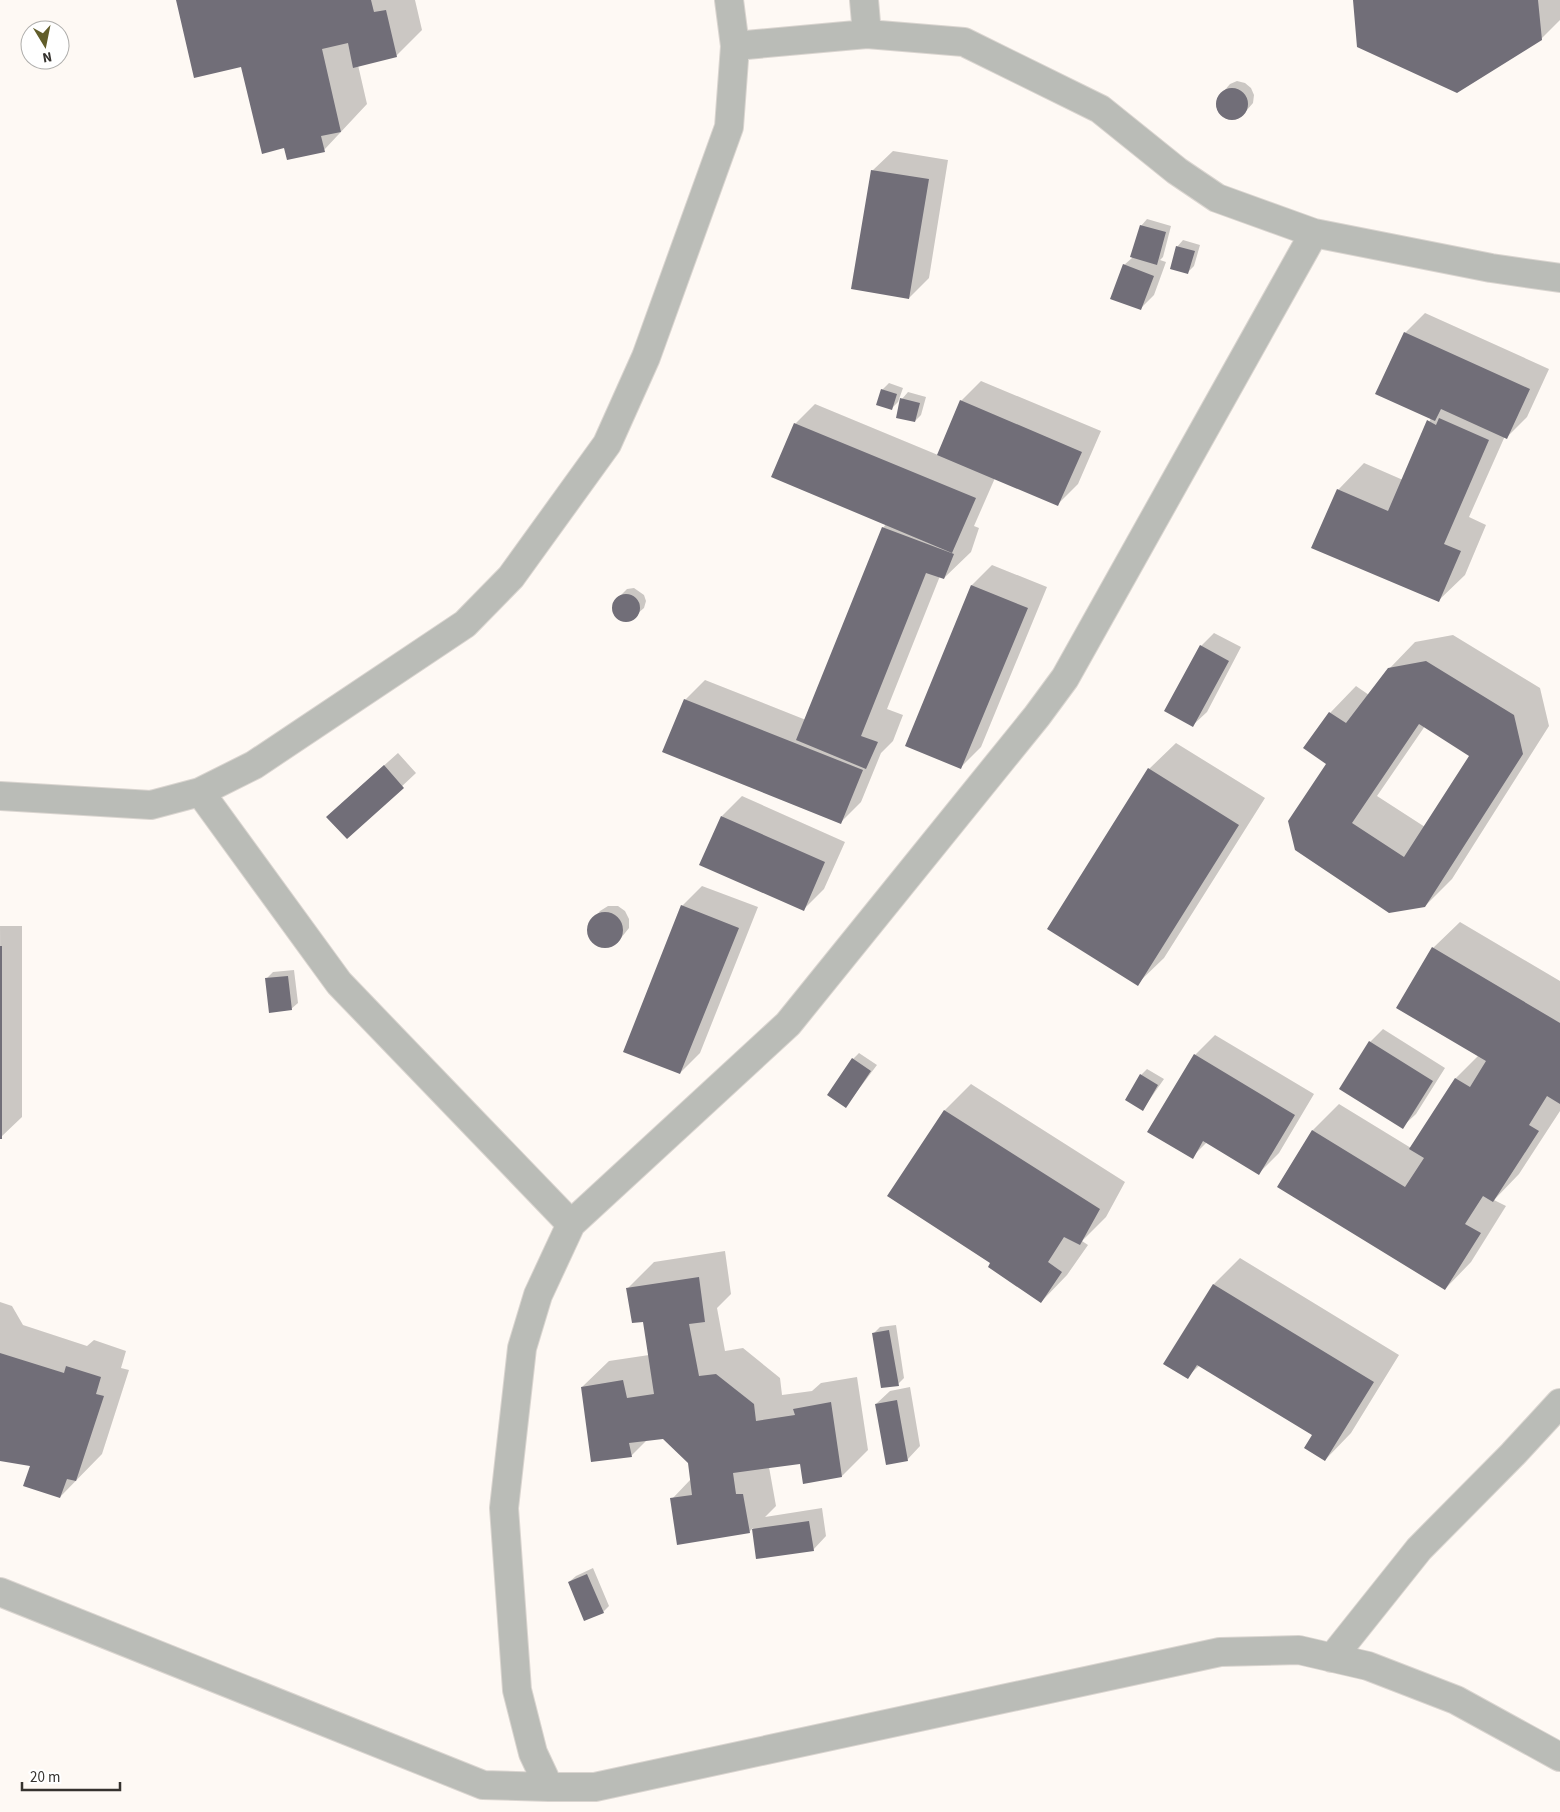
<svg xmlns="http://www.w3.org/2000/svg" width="1560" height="1812" viewBox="0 0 1560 1812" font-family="'Source Sans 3',sans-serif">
	<rect width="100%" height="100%" fill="#fef9f4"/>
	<!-- shadow -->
	<path fill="#0003" fill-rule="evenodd" d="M177,0H415L422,30L396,56L358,65L367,104L324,150L285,147L242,66Z
		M1354,0H1560V20L1541,39Z
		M1237,81L1245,83L1251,88L1254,95L1253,103L1241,117L1233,119L1226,118L1219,113L1216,106L1218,98L1230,84Z
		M893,151L948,160L929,278L909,298L872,171Z
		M1147,219L1171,226L1163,257L1160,260L1166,262L1154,295L1140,309L1124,265L1132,258L1141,226Z
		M1183,240L1200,245L1194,266L1188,272L1177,247Z
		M1425,313L1549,369L1527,417L1507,437L1505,436L1469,517L1486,525L1465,575L1438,601L1338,490L1364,463L1403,480L1431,418L1405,333Z
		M981,381L1101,431L1078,484L1058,504L995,478L974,526L979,528L971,552L944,578L940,576L887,709L903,715L893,741L881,753L861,802L841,822L685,700L705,680L806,720L883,528L886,524L795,424L815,404L938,455L961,401Z
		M889,383L903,388L898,402L891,409L882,390Z
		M908,392L926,397L921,415L915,421L902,399Z
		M992,565L1047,587L981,747L961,767L972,585Z
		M634,588L644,595L646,601L644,608L637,614L625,621L619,618L613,607L615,601L627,589Z
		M1214,633L1241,647L1207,712L1193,725L1201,646Z
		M1453,635L1540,688L1549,726L1452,879L1425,906L1297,849L1328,763L1330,713L1356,686L1369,695L1389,669L1415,642ZM1425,726L1471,756L1425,827L1377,796Z
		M1176,743L1265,798L1164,958L1137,984L1149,769Z
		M398,753L416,773L347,838L341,804Z
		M742,796L845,842L824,889L804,909L722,816Z
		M702,886L758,907L700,1053L680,1073L682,906Z
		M608,906H618L625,911L629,919V928L617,943L609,947H600L593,942L588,934L589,925L600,911Z
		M1460,922L1560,981V1111L1519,1174L1494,1200L1506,1206L1471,1262L1445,1289L1278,1186L1313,1130L1339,1104L1411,1148L1456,1078L1479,1055L1433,948Z
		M0,926H22V1117L1,1137Z
		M294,970L298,1003L291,1009L266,979L273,972Z
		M1383,1029L1445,1068L1416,1114L1402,1127L1370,1042Z
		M1215,1035L1314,1094L1279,1153L1259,1173L1207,1142L1192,1157L1195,1055Z
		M859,1053L877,1065L846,1106L853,1059Z
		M1147,1069L1164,1079L1143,1109L1141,1075Z
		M971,1084L1125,1182L1106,1217L1082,1241L1088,1245L1067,1275L1041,1302L992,1263L889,1196L945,1110Z
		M725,1251L731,1294L717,1308L725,1351L743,1348L780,1378L782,1395L812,1391L821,1383L857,1377L868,1450L842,1476L801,1462L769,1467L776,1506L765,1517L822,1508L826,1536L813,1550L758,1557L753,1528L749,1532L672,1499L691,1479L689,1462L664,1438L647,1440L631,1456L582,1387L609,1361L649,1355L644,1321L627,1289L654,1262Z
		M1240,1258L1399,1355L1351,1433L1325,1460L1313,1435L1200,1365L1187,1377L1165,1364L1214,1284Z
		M0,1302L12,1306L23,1325L87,1346L94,1340L126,1351L121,1368L129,1370L102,1454L60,1497L31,1465L0,1459Z
		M896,1325L904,1378L898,1384L873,1334L880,1327Z
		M910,1387L920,1446L907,1460L876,1404L890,1391Z
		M593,1568L609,1606L603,1612L569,1582L576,1576Z"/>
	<!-- building -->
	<path fill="#716e78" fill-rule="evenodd" d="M176,0H371L374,12L386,10L397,57L353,68L348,43L322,49L341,132L321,136L325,152L287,160L284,148L262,154L241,67L194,78Z
		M1353,0H1538L1542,40L1457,93L1357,47Z
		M1216 104a16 16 0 1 1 32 0a16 16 0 1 1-32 0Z
		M871,170L929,179L909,299L851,289Z
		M1140,225L1166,232L1157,265L1130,257Z
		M1176,246L1195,251L1188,274L1170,269Z
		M1123,264L1154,276L1141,310L1110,299Z
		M1404,332L1530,389L1507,439L1441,409L1435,421L1375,394Z
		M881,389L897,394L892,410L876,405Z
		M900,398L920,403L915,422L896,418Z
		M960,400L1082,452L1058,506L937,455Z
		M1439,418L1489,440L1444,544L1461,551L1439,602L1311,548L1337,489L1388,511L1427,420L1436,425Z
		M794,423L976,498L952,553L771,477Z
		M882,527L954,554L944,579L926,573L861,736L878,742L866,769L796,740Z
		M971,585L1028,608L961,769L905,746Z
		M612 608a14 14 0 1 1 28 0a14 14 0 1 1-28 0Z
		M1200,645L1229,661L1193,727L1164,711Z
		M1426,661L1514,715L1523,754L1425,907L1389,913L1295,850L1288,821L1326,764L1303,748L1329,712L1346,723L1388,668ZM1419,724L1469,756L1404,857L1352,823Z
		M684,699L863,770L841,824L662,752Z
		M384,765L404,788L347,839L326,817Z
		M1148,768L1239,825L1138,986L1047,929Z
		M721,816L825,862L804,911L699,865Z
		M681,905L739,928L680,1074L623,1052Z
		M587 930a18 18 0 1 1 36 0a18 18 0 1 1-36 0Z
		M0,946H2V1139H0Z
		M1432,947L1560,1023V1104L1547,1096L1529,1125L1539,1131L1493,1202L1483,1196L1465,1224L1481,1233L1445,1290L1277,1187L1312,1130L1405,1187L1424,1158L1409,1149L1455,1078L1470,1087L1486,1061L1396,1008Z
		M288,976L292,1010L269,1013L265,978Z
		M1369,1041L1433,1081L1403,1129L1339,1089Z
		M1194,1054L1295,1115L1259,1175L1203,1141L1193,1159L1147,1132Z
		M852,1058L871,1071L846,1108L827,1095Z
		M1140,1074L1158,1085L1143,1111L1125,1100Z
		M944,1110L1100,1209L1080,1245L1064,1237L1048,1262L1062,1272L1041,1303L988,1267L990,1263L887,1196Z
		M699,1277L705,1322L689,1324L699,1376L716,1374L754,1404L756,1421L795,1415L793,1409L831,1402L842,1477L803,1484L800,1464L733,1473L736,1494H743L750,1533L677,1545L670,1498L692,1495L688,1463L663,1439L629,1443L632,1457L591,1462L581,1387L623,1380L627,1398L654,1394L643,1322L632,1323L626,1288Z
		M1213,1284L1374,1382L1325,1461L1304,1448L1312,1435L1197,1365L1188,1379L1163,1364Z
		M889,1330L899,1386L881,1388L872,1333Z
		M0,1353L64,1373L66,1366L101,1377L96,1394L104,1396L76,1481L67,1479L60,1498L23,1486L30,1466L0,1461Z
		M897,1400L908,1461L886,1465L875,1404Z
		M809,1521L814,1551L756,1559L752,1529Z
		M587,1574L604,1613L584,1621L568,1582Z"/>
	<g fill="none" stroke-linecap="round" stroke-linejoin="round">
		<!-- minor casing -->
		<g stroke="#dad5d0" stroke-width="30">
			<path id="minor" d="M864,0L867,34
				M735,46L867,34L964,42L1100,109L1177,171L1217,198L1314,233L1491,268L1560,278
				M1314,233L1065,678L1037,716L788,1024L571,1224L538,1295L522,1348L504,1508L517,1690L533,1753L549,1787H595L1220,1652L1299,1650L1368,1666L1456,1700L1560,1757
				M200,792L339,983L571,1224
				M0,796L151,805L200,792L254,765L465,624L511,577L607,444L646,357L729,127L735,46L729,0
				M0,1592L483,1785L549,1787
				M1332,1658L1419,1549L1513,1454L1560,1403"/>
		</g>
		<!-- minor -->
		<use href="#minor" stroke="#babcb7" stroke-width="28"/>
	</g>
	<!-- north arrow -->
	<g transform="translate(45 45) rotate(170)"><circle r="24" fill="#ffffff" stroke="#aeadab"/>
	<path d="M0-4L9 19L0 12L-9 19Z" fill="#615d2a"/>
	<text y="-8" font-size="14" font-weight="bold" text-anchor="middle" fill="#35322e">N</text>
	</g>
	<!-- scale -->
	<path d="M22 1782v8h98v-8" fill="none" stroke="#35322e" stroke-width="2.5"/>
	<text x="30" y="1782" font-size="15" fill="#35322e" stroke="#ffffff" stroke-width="4" paint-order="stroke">20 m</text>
</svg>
